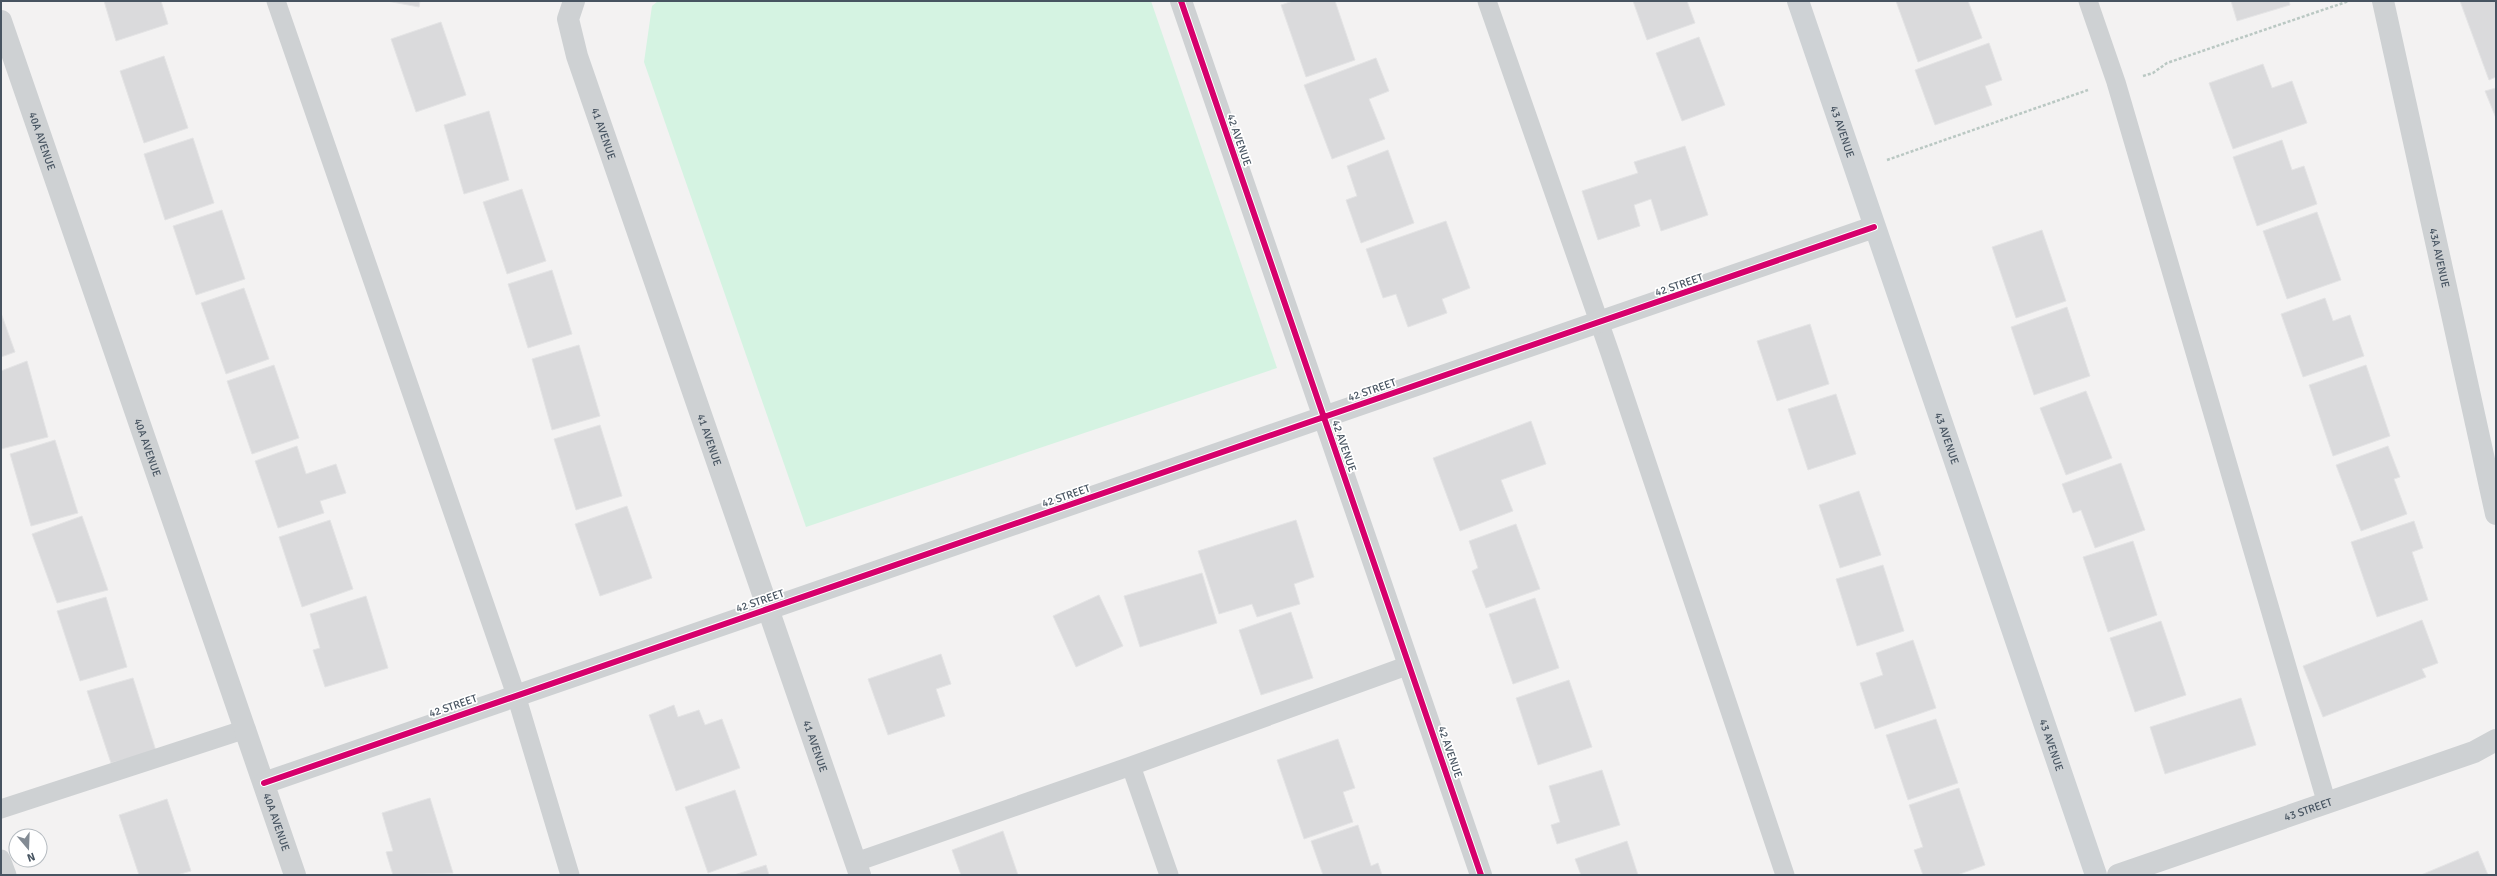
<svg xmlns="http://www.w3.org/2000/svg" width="2497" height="876" viewBox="0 0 2497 876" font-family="Signika,sans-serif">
	<rect width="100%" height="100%" fill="#f3f2f2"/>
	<!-- green -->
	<path fill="#d5f3e2" d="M658,1H1151L1277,368L806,527L644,62L652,6Z"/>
	<!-- building -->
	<path fill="#dadadc" stroke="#e4e4e5" d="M104,1H161L168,24L116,41Z
		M387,1H420L419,7Z
		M1293,1H1335L1355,60L1306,77L1281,5Z
		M1633,1H1687L1695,23L1647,40Z
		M1896,1H1968L1982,38L1918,62Z
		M2231,1H2289L2290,5L2237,21Z
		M2460,1H2496V77L2489,80Z
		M441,22L466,95L416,112L391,39Z
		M1699,37L1725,105L1682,121L1656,53Z
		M1989,43L2002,80L1985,86L1992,105L1935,125L1915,70Z
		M164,56L188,128L144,143L120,71Z
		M1376,58L1389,91L1369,99L1385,139L1332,159L1304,85Z
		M2263,64L2272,88L2292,81L2307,123L2233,149L2209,83Z
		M2496,88V118L2485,91Z
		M489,111L509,180L464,194L444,125Z
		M193,138L214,203L165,220L144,154Z
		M2282,140L2292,170L2304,166L2317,204L2257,226L2233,157Z
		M1685,146L1708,215L1661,231L1651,199L1634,205L1640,226L1598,240L1582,191L1638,173L1634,162Z
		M1388,150L1414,223L1361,243L1346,200L1357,196L1347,166Z
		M522,189L546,261L507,274L483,202Z
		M222,210L245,279L196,295L173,226Z
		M2317,212L2341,280L2287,299L2263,231Z
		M1446,221L1470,288L1442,299L1447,313L1408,327L1396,294L1383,298L1366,249Z
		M2042,230L2066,301L2016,318L1992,247Z
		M552,270L572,334L528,348L508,284Z
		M244,288L269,359L226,374L201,303Z
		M2325,298L2333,321L2350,315L2364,356L2303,377L2281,314Z
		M2067,307L2090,376L2034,395L2011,327Z
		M1,313L15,352L1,357Z
		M1810,324L1829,384L1777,401L1757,341Z
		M579,345L600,416L552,430L532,359Z
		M27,361L48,437L1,449V371Z
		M274,365L299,438L252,454L227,381Z
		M2366,365L2390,436L2333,456L2309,385Z
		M2086,391L2112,458L2066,475L2040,408Z
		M1836,394L1856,454L1808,470L1788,409Z
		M1531,421L1546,464L1501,480L1513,511L1460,531L1433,458Z
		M600,425L622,496L576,510L554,439Z
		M55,440L78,513L31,526L10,454Z
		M297,446L306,474L336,464L346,493L320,501L324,513L278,528L255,461Z
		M2388,446L2400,477L2394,479L2407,514L2361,531L2336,465Z
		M2121,463L2145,530L2095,548L2081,510L2073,513L2062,484Z
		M1859,491L1881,555L1840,568L1819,505Z
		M627,506L652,578L600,596L575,524Z
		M82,516L108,590L57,603L32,534Z
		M330,520L353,589L302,607L279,537Z
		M1296,520L1314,577L1294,584L1300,604L1257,617L1252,604L1219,614L1198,551Z
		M2414,521L2423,548L2412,552L2428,600L2377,617L2351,542Z
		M1516,524L1540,589L1486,608L1472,571L1478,568L1469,541Z
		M2133,541L2157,615L2108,632L2083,557Z
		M1883,565L1904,631L1857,646L1836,579Z
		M1202,573L1217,623L1140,647L1124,596Z
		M1099,595L1123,646L1076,667L1053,616Z
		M366,596L388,668L325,687L313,650L320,648L310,614Z
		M106,597L127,667L80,681L57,611Z
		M1535,598L1559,668L1513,684L1489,614Z
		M1291,612L1313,678L1261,695L1239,630Z
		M2422,620L2438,663L2422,669L2426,677L2323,717L2303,666Z
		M2161,621L2186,695L2135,712L2110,638Z
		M1913,640L1936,708L1875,729L1860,683L1883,675L1876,653Z
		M941,654L951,684L936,689L945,716L888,735L868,679Z
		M133,678L156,751L111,763L87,691Z
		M1569,680L1592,747L1538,765L1516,698Z
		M2241,698L2256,745L2165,774L2150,727Z
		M674,705L678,717L699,710L705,725L722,719L740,768L676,791L649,715Z
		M1936,719L1958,783L1908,800L1886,735Z
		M1338,739L1355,788L1343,792L1353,822L1304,839L1277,760Z
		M1602,770L1620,825L1557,844L1551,825L1560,822L1549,786Z
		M1959,788L1985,865L1957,875H1923L1914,850L1923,847L1909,805Z
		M735,790L757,855L708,873L685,807Z
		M430,798L453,873L393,875L386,852L393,851L382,813Z
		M167,799L191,871L177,875H139L119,815Z
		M1358,825L1371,866L1378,863L1382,875H1323L1311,841Z
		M1003,831L1018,875H961L952,850Z
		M1627,841L1638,875H1581L1575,859Z
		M2478,851L2488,875H2421Z
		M766,865L769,875H734Z"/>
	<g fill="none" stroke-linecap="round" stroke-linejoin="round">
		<!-- path -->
		<path stroke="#bac8c3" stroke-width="2.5" stroke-dasharray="3 2" stroke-linecap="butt" d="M2143,76L2153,73L2167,63L2349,1
			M1887,160L2088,90"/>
		<!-- lane -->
		<path stroke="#ced1d3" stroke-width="19" d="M276,1L516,695L570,875
			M1487,1L1610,353L1785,875
			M2088,1L2116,82L2327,804
			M1131,766L1169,875
			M1,809L246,729
			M1,859L7,875
			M856,862L1131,766L1409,665"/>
		<!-- street -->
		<g stroke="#ced1d3" stroke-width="22">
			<path id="s1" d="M574,1L568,19L577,56L860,875"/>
			<path d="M1181,1L1481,875"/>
			<path id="s2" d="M2383,1L2496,514"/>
			<path id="s3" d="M1,21L295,875"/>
			<path d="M264,783L1874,227"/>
			<path id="s4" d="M2118,875L2474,752L2496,740"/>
		</g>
		<!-- secondary -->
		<path stroke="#ced2d5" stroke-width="22" id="s5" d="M1798,1L2096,875"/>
		<!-- cycleway casing -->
		<g stroke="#fff" stroke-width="8">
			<path id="cycleway" d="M1181,1L1481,875
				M264,783L1874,227"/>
		</g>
		<!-- cycleway -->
		<use href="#cycleway" stroke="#d6006c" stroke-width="6"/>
	</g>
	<g text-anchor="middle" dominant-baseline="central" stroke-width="3.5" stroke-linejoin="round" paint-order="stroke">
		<!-- street labels -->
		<g font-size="11" fill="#475461" stroke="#fff">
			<text stroke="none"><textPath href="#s5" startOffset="138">43 AVENUE</textPath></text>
			<text stroke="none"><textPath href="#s1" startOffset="139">41 AVENUE</textPath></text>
			<text transform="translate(1239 140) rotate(71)">42 AVENUE</text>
			<text stroke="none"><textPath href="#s3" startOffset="127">40A AVENUE</textPath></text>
			<text stroke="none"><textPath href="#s2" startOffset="263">43A AVENUE</textPath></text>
			<text transform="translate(1679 285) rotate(-19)">42 STREET</text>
			<text transform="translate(1372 390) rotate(-19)">42 STREET</text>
			<text stroke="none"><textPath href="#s5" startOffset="462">43 AVENUE</textPath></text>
			<text stroke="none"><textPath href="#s1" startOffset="463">41 AVENUE</textPath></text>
			<text transform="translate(1344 446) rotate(71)">42 AVENUE</text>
			<text stroke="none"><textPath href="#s3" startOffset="451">40A AVENUE</textPath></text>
			<text transform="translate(1066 496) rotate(-19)">42 STREET</text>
			<text transform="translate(760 601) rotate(-19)">42 STREET</text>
			<text transform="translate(453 706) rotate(-19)">42 STREET</text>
			<text stroke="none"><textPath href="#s5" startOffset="786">43 AVENUE</textPath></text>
			<text stroke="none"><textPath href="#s1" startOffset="787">41 AVENUE</textPath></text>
			<text transform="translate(1450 752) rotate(71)">42 AVENUE</text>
			<text stroke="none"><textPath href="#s4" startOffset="201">43 STREET</textPath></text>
			<text stroke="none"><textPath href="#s3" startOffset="847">40A AVENUE</textPath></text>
		</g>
	</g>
	<!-- border -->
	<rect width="2497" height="876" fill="none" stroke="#475461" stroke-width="4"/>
	<!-- north arrow -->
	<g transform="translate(28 848) rotate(161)"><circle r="19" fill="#ffffff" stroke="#b5bbc0"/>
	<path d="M0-3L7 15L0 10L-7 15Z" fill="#838b94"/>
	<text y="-6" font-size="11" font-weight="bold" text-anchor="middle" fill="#475461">N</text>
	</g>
</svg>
